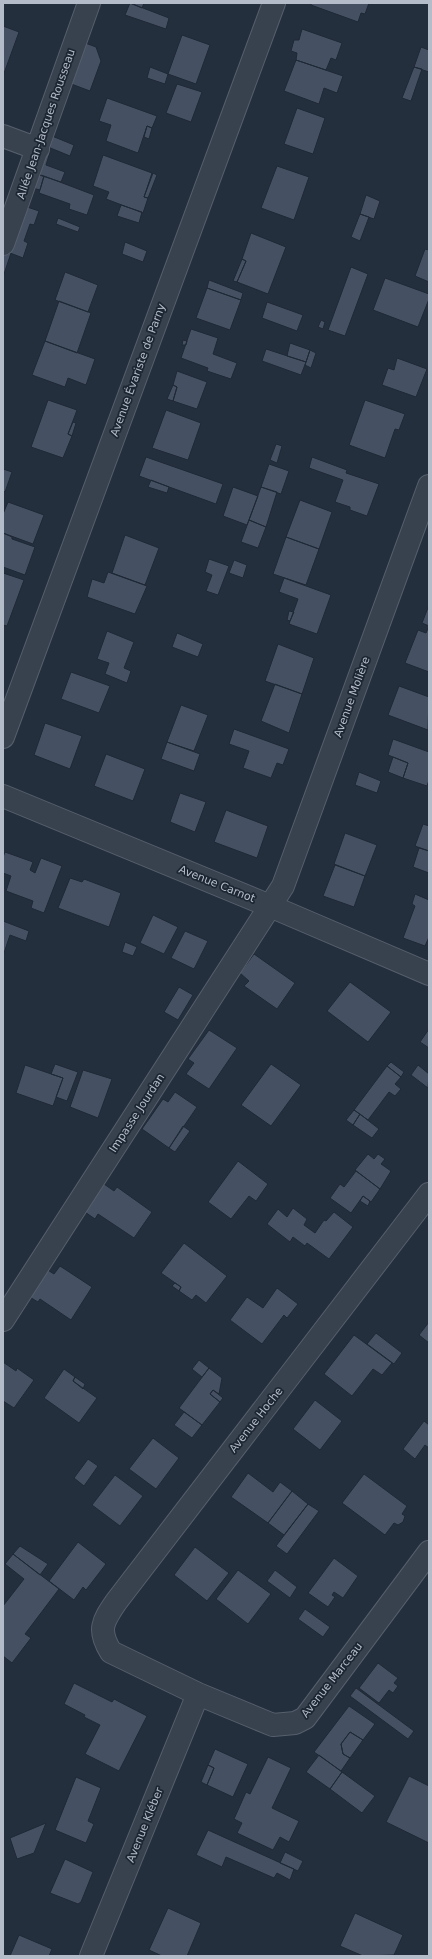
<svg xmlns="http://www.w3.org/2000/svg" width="432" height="1959" viewBox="0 0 432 1959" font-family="'DejaVu Sans',sans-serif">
	<rect width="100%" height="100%" fill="#242f3e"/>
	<!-- building -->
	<path fill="#455162" stroke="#1f2835" d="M130,3L169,18L166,29L125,15Z
		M130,3H144L142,8Z
		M311,3H369L365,14L361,13L358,22L311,5Z
		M3,26L19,32L3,76Z
		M302,29L342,43L336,60L331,58L326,70L296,60L297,53L291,51L294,40H299Z
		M182,35L210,45L196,84L168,74Z
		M80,41L96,47L101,61L90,91L66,82Z
		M421,47L429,50V72L414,67Z
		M296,60L343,76L337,93L324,88L319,104L284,91Z
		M150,67L168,74L165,84L147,78Z
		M414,67L422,69L411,101L402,98Z
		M177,84L202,92L191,122L166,113Z
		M107,98L157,116L152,128L147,126L138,153L106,141L111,125L99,121Z
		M297,108L325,118L313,154L284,144Z
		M147,126L152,128L149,139L144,137Z
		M52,136L74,145L70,156L48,147Z
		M42,149L50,152L46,165L65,172L61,182L33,173Z
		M103,155L152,173L144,197L148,198L143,213L106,199L109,192L93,186Z
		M277,166L309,177L294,220L261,208Z
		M33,173L44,176L40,190L29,187Z
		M153,173L157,175L148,198L144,197Z
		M44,176L94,195L87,215L69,209L70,204L39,193Z
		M366,195L380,201L374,219L360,214Z
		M21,205L39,211L34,225L30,224L24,241L28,243L23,258L5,251Z
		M121,205L142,212L139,223L117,216Z
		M360,214L369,217L360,241L351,237Z
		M58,218L80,227L78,232L56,224Z
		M251,233L286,247L268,294L237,282L246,261L242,259Z
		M125,242L147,251L143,262L122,254Z
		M425,249L429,250V282L415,276Z
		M5,251L11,253L3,277V257Z
		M242,259L246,261L237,282L233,281Z
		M351,267L368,274L345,336L328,330Z
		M65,272L98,285L88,312L55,300Z
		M385,278L429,294V299L418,327L373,310Z
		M209,280L243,293L241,300L207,288Z
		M207,288L241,300L230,330L196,318Z
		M59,301L91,313L77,353L45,341Z
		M267,302L303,315L297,331L262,318Z
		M321,320L325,322L323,329L318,327Z
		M191,329L218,338L213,354L237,363L231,379L207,371L208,368L181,358Z
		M183,340L187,341L186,345H182Z
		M45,341L95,359L86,385L68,378L65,387L32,375Z
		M290,343L310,350L306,362L287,356Z
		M266,349L306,362L301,375L262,361Z
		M310,350L316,353L311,368L305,365Z
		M397,358L427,369L416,397L382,385L388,368L394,370Z
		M177,371L207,382L197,409L173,401L177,387L173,385Z
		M173,385L177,387L173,401L167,399Z
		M48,400L77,410L68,434L72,436L63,458L31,447Z
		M365,400L405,414L399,430L395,429L385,458L349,445Z
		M166,410L201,423L188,460L152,448Z
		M73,422L76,423L72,436L68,434Z
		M276,444L282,446L277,463L270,460Z
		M146,457L223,484L216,504L139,476Z
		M312,457L347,470L346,473L379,484L367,516L350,510V507L335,502L343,480L309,468Z
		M269,464L289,471L281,494L261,487Z
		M3,469L12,472L5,492L3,491Z
		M151,480L169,487L167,493L148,487Z
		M233,487L258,496L247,525L223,516Z
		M261,487L277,492L266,527L249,520Z
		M300,500L332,512L319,549L286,537Z
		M8,502L44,515L33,544L3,533V514Z
		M249,520L266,527L258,548L241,542Z
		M3,533L12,537V539L35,547L25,575L3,567Z
		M125,535L159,548L145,585L112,573Z
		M286,537L319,549L306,585L273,574Z
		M209,559L229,566L218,595L206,591L212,575L205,572Z
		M234,560L247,565L243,578L229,573Z
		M108,572L147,586L135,614L87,597L92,579L104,583Z
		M3,573L24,580L7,626L3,625Z
		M284,578L331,595L317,634L289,624L298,599L279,592Z
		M429,605V626L422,623Z
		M289,611L294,612L290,621L287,620Z
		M429,626V672L405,663L418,630L426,633Z
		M107,631L134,642L124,668L131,671L127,683L105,674L109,663L97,659Z
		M177,633L203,644L198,657L172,647Z
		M278,644L314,658L302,694L265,681Z
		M71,672L110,686L99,713L61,699Z
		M275,684L302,694L289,733L261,721Z
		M399,686L429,697L428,730L388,715Z
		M181,705L208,715L194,751L167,742Z
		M45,723L82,736L70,769L34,755Z
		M234,729L289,749L283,765L277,763L271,778L243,768L249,751L229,744Z
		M393,739L429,752V780L427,786L403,778L408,763L388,755Z
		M167,742L200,754L194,771L161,759Z
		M106,754L145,769L133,801L94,786Z
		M393,757L408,763L403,778L388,772Z
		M359,772L381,781L377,793L355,785Z
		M180,793L206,802L195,832L170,822Z
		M226,810L268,826L257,858L214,842Z
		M423,824L429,826V851L415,846Z
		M345,833L377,845L365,876L334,864Z
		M419,848L429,851V873L413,867Z
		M5,852L33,862L30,870L35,873L41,858L62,866L44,913L31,908L33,901L6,891L11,876L3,873V857Z
		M335,865L365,876L354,907L323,896Z
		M70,878L82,882L84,879L121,893L109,927L58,908Z
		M415,894L429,900V937L425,946L403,938L415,906L412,904Z
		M153,915L178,927L164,954L140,943Z
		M3,921L29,931L26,941L10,935L3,956Z
		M185,931L208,941L194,969L171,958Z
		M125,942L137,947L133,956L122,952Z
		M254,954L295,983L277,1009L244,986L249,981L240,973Z
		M350,982L391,1012L368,1042L327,1011Z
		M179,987L193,995L178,1020L164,1012Z
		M429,1029V1048L420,1042Z
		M209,1030L237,1048L209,1089L186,1074L194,1063L188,1059Z
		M391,1062L404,1072L401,1077L387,1066Z
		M55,1064L78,1072L67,1101L56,1097L63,1078L51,1074Z
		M271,1064L301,1085L271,1126L241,1105Z
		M25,1065L63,1078L53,1106L16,1093Z
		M418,1065L429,1074L428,1088L411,1075Z
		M387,1066L401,1077L395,1084L401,1089L395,1096L389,1092L368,1120L354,1110Z
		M83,1070L112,1079L98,1118L70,1107Z
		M175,1092L197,1107L169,1148L142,1129L163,1099L168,1102Z
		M354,1110L360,1114L353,1125L346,1120Z
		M360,1114L379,1129L372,1138L353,1125Z
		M183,1126L190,1131L175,1152L169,1148Z
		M368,1154L374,1159L378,1154L385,1159L381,1164L391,1171L380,1189L355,1170Z
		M238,1161L268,1184L256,1201L249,1196L231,1219L208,1202Z
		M356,1171L380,1189L371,1202L363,1196L351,1213L330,1198L340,1184L344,1187Z
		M104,1184L114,1191L117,1187L152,1212L134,1238L98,1214L95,1219L85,1212Z
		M363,1196L370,1201L368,1206L360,1201Z
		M293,1208L307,1219L304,1225L315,1233L324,1220L326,1221L334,1212L353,1227L329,1259L307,1243L305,1246L293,1237L290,1242L267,1224L278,1209L287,1217Z
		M184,1243L227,1276L206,1303L196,1295L192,1300L179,1291L181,1287L161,1273Z
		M60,1266L92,1287L71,1320L40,1299L38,1302L28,1296L46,1269L54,1274Z
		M175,1283L181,1287L179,1291L172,1286Z
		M277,1288L298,1304L287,1318L284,1315L262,1344L230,1320L247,1297L263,1308Z
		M429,1322V1343L419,1335Z
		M376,1333L402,1353L394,1364L367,1344Z
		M354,1335L392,1363L382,1375L373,1369L352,1396L324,1374Z
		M199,1360L209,1368L202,1377L192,1369Z
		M3,1362L16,1371L17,1368L34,1380L14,1408L3,1401Z
		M209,1368L222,1378L219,1394L213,1390L210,1394L220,1402L202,1425L179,1408Z
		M64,1369L75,1377L73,1381L97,1398L79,1423L44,1398Z
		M75,1377L85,1384L83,1389L73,1381Z
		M213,1390L223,1398L220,1402L210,1394Z
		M315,1400L342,1421L320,1450L293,1429Z
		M184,1412L202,1425L192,1438L174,1425Z
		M424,1421L429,1425V1448L425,1445L415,1459L403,1449Z
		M153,1438L179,1458L156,1489L129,1469Z
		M88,1459L98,1466L84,1486L74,1478Z
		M248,1473L273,1492L280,1482L292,1491L268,1523L231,1497Z
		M364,1474L407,1506L402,1514L405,1516L403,1522L398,1525L394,1523L385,1535L342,1503Z
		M115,1475L143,1496L120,1526L92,1505Z
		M292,1491L308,1504L284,1535L268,1523Z
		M308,1504L319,1511L287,1554L276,1546Z
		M78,1542L106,1564L86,1590L83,1587L74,1600L49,1581Z
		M20,1546L48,1564L40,1575L13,1554Z
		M195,1547L229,1573L207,1601L174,1575Z
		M13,1554L59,1589L25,1634L31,1638L12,1663L3,1656V1606L24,1579L5,1564Z
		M334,1558L358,1576L343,1598L334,1592L332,1595L335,1597L328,1607L308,1593Z
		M238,1570L271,1594L248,1624L216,1599Z
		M275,1570L297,1587L290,1598L267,1581Z
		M305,1609L330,1627L323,1637L298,1619Z
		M378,1663L398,1678L394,1683L398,1686L393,1693L389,1690L379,1703L359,1688Z
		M74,1683L112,1702L114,1699L147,1716L119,1771L85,1754L100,1725L84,1717L85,1715L64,1704Z
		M356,1688L414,1731L408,1739L350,1696Z
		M349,1706L375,1724L363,1740L350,1732L341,1744L343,1754L350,1758L341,1771L314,1752Z
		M350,1732L363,1740L350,1758L343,1754L341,1744Z
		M215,1749L248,1764L233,1797L207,1785L214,1768L208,1765Z
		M319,1755L342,1772L330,1789L306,1772Z
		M268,1757L291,1768L272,1808L299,1821L289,1842L280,1837L273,1850L237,1833L242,1823L234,1819L246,1792L250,1794Z
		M208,1765L214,1768L207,1785L201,1782Z
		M342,1772L375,1796L362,1813L330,1789Z
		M409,1776L429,1786V1843L386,1822Z
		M76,1777L101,1788L88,1821L94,1824L86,1843L55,1830Z
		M46,1823L34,1853L17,1859L10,1838Z
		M208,1830L294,1869L290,1880L277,1873L274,1878L226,1857L222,1867L196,1855Z
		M285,1852L303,1861L298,1871L280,1863Z
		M65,1859L93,1872L81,1902L78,1904L50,1893Z
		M168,1908L201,1923L187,1956H162L149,1950Z
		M355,1913L403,1935L394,1955L363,1956L340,1946Z
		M19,1935L52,1949L49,1956H10Z"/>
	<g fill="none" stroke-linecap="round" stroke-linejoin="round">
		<!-- minor casing -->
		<g stroke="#565f6c" stroke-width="24">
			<path id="minor" d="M3,136L38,149
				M3,244L89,3
				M3,737L274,3
				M3,796L270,906L429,974
				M429,1194L116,1602C103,1621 97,1630 111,1652L198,1694L273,1725L295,1723L305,1718L314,1706L429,1552
				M3,1320L283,886L429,486
				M91,1956L198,1694"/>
		</g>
		<!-- minor -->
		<use href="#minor" stroke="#38414e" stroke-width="22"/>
	</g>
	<g text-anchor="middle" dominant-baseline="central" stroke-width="3.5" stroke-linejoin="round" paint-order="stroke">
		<!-- street labels -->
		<g font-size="11" fill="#b4bcc9" stroke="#1d2633">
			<text transform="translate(46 124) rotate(-71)">Allée Jean-Jacques Rousseau</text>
			<text transform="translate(138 370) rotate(-70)">Avenue Évariste de Parny</text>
			<text transform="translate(352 697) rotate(-70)">Avenue Molière</text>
			<text transform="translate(217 884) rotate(22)">Avenue Carnot</text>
			<text transform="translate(137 1113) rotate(-57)">Impasse Jourdan</text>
			<text transform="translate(256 1420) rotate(-52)">Avenue Hoche</text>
			<text transform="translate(332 1680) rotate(-52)">Avenue Marceau</text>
			<text transform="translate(145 1825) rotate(-68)">Avenue Kléber</text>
		</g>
	</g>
	<!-- border -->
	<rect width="432" height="1959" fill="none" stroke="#b4bcc9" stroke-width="8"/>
</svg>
